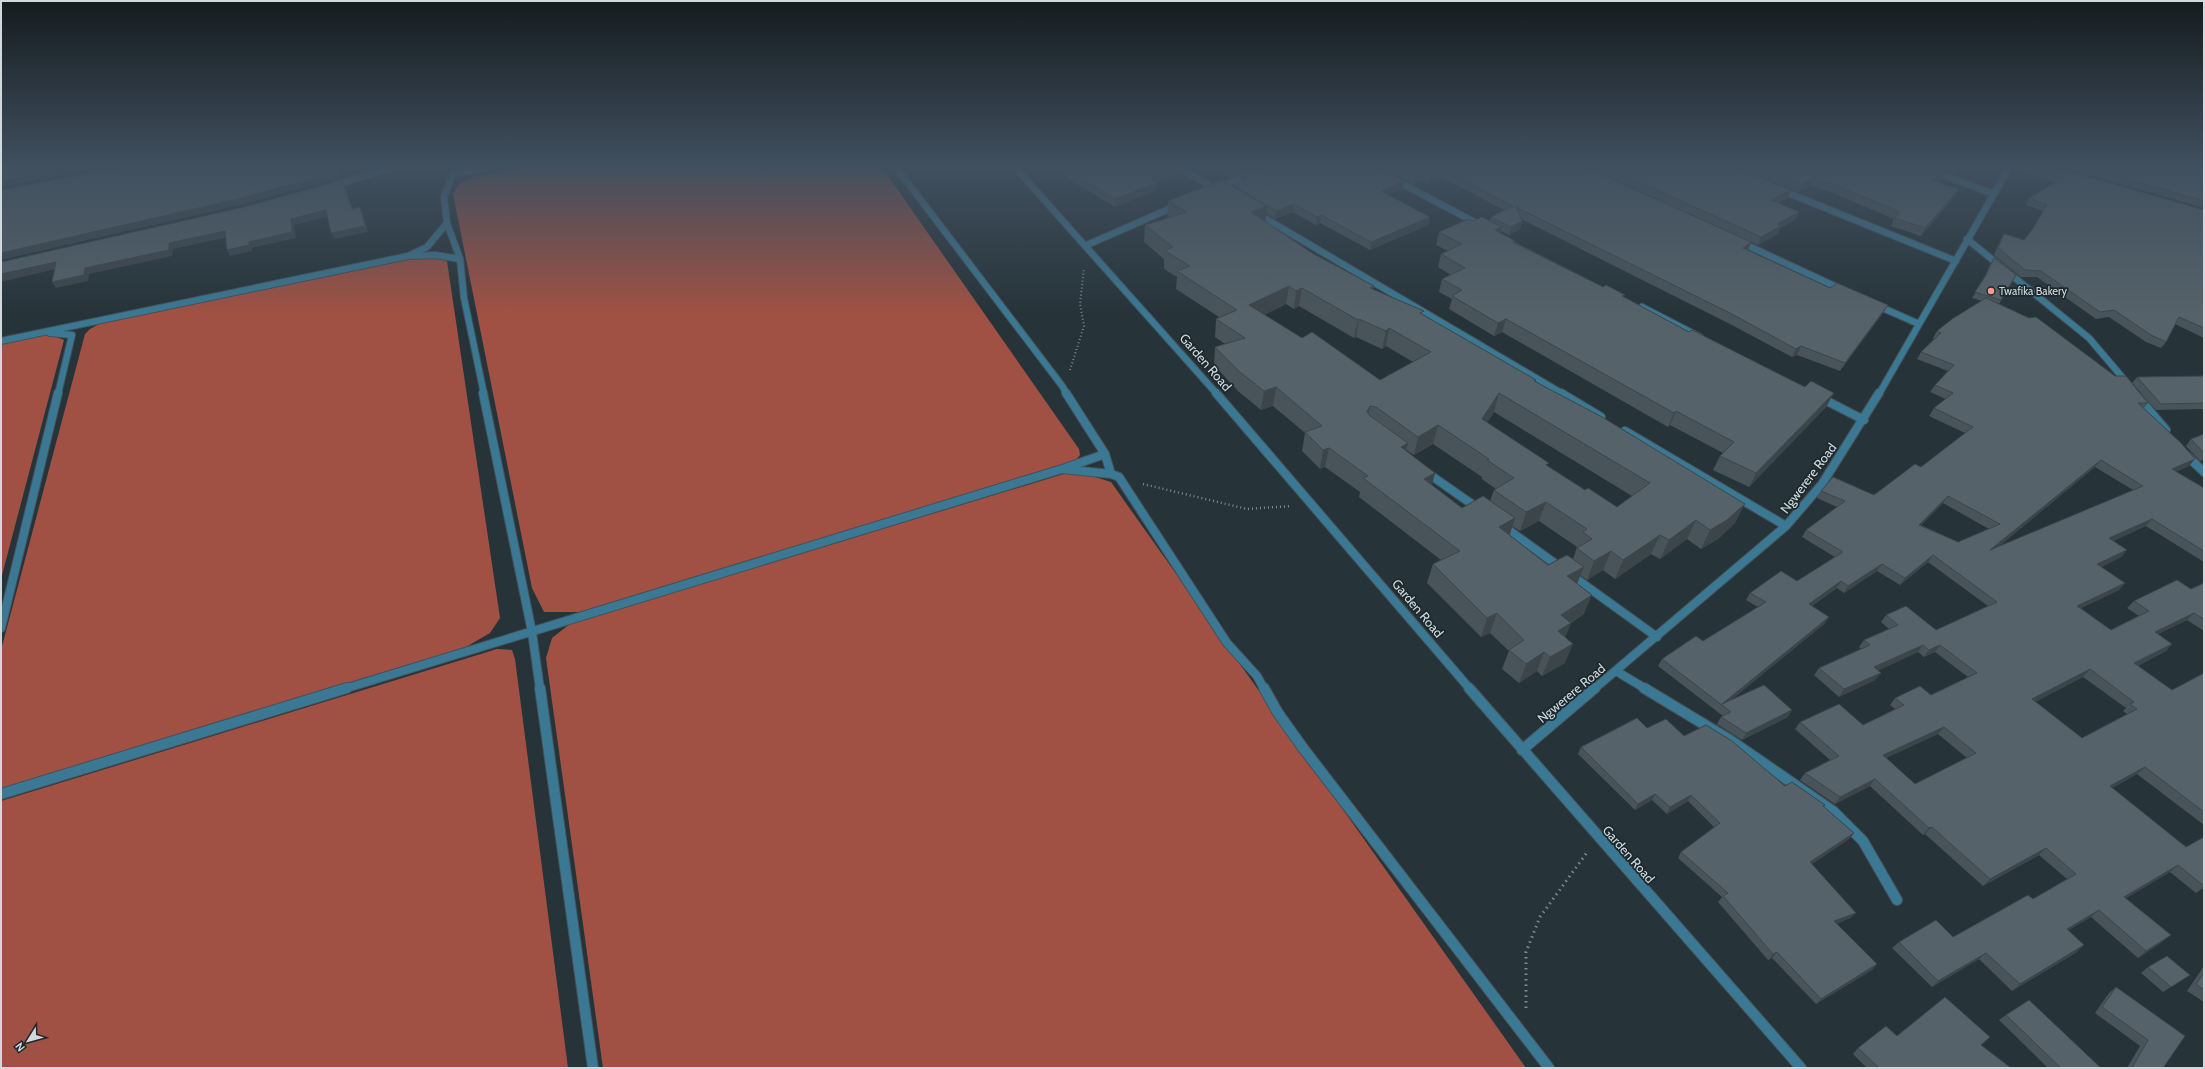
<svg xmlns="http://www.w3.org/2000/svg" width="2205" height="1069" viewBox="0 0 2205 1069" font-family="Cabin,sans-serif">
	<rect width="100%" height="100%" fill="#263339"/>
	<!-- water -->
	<path fill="#a15143" d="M533,166H881L1079,449L1080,455L1073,463L581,612H544L532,588L453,194L459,184L473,177Z
		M421,257L440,258L447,261L500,618L490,633L466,647L1,789V650L85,334L90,329L99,324Z
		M38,335H51L64,340L1,579V343Z
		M1067,473L1089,475L1111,482L1526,1068H603L546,658L552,638L571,623Z
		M497,649L512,650L515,659L568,1068H1V801Z"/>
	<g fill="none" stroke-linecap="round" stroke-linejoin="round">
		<!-- service-far2 casing -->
		<g stroke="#455157" stroke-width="8">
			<path id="service-far2" d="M895,166L1063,387L1066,394
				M413,256L435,255L460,259
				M50,333L72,335L58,394
				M1,341L408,256L427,247L447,223
				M484,394L464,298L460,259L447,223L444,196L453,174L494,166"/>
		</g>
		<!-- service-far1 casing -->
		<g stroke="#455157" stroke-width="10">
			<path id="service-far1" d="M483,393L532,632L540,689
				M1066,393L1105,454L1111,474L1119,477L1227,643L1257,676L1264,689
				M1065,468L1105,454
				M1426,472L1479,509
				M1503,526L1657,637
				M1,628L58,393
				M1616,671L1646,689
				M344,689L1062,469L1111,474"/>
		</g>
		<!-- service casing -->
		<g stroke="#455157" stroke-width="12">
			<path id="service" d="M540,688L593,1068
				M1264,688L1278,713L1303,748L1549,1068
				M1644,688L1730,740L1833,811L1863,841L1897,900
				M1,794L347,688"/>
		</g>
		<!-- minor-far2 casing -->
		<g stroke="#455157" stroke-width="8">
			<path id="minor-far2" d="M1014,166L1217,394
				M1177,166L1217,190
				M1918,166L1994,194
				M1393,179L1482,226
				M334,185L399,166
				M1219,187L1251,174
				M1781,190L1956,261
				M1256,213L1563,394
				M1967,239L2089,338L2128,384
				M1740,242L1843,290
				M1087,245L1178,205
				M1876,305L1919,324
				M1642,307L1700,337
				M1879,394L2010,166"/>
		</g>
		<!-- minor-far1 casing -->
		<g stroke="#455157" stroke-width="10">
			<path id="minor-far1" d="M1216,393L1470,689
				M1561,393L1601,417
				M1821,398L1864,420
				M2139,398L2166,430
				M1625,431L1786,526
				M2186,455L2204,472
				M1594,689L1786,526L1822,484L1879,393"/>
		</g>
		<!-- minor casing -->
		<g stroke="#455157" stroke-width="12">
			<path id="minor" d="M1469,688L1801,1068
				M1522,750L1595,688"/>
		</g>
		<!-- path-far2 -->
		<path stroke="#7e898d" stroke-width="2" stroke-dasharray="1 2.5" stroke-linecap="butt" d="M1070,370L1084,326L1080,304L1084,268"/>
		<!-- path-far1 -->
		<path stroke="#7e898d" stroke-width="2.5" stroke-dasharray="1 3" stroke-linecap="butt" d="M1143,484L1247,509L1291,506"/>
		<!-- path -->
		<path stroke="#7e898d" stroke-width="3" stroke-dasharray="1.5 4" stroke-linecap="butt" d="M1526,1008V952L1540,917L1588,851"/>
		<!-- service-far2 -->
		<use href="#service-far2" stroke="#3b7893" stroke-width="6"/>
		<!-- service-far1 -->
		<use href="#service-far1" stroke="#3b7893" stroke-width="8"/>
		<!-- service -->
		<use href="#service" stroke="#3b7893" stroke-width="10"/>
		<!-- minor-far2 -->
		<use href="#minor-far2" stroke="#3b7893" stroke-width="6"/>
		<!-- minor-far1 -->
		<use href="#minor-far1" stroke="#3b7893" stroke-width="8"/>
		<!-- minor -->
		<use href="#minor" stroke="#3b7893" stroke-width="10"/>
	</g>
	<!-- wall -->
	<path fill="#49545a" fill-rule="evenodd" d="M1060,166H1182V174L1156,184V190L1115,207L1065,177V169Z
		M1185,166H1203L1192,170Z
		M1209,166H1262L1231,179Z
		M1378,166H1583L1748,250L1830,288L1888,305L1883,313L1840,371L1797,355L1792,357L1728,323L1521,219L1522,221L1520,229L1509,235L1501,231L1500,233L1515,242L1603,287L1625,295L1624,297L1689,332L1805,387L1834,393L1826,407L1749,487L1713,470L1720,456L1723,453L1670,425L1668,427L1502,332L1494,336L1449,309L1452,299L1439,292L1442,279L1451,275L1438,267L1441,254L1448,251L1436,245L1439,232L1473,221H1490L1491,217L1504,210L1443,178L1428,184L1422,181L1413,184Z
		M1585,166H1731L1788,198L1778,203L1799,212L1795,220L1780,228L1778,234L1758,245Z
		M1733,166H1929L1942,180L1939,182L1959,189L1955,196L1921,236L1891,226L1894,219L1828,191L1810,186L1798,192Z
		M1930,166H1967L1953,174Z
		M2025,166L2204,210V338L2175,324L2166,342L2161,348L2146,342L2109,317L2096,319L2037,277H2021L1994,255L2000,241L2004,234L2024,240L2032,230L2043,211L2026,205L2029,198L2055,183L2021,172Z
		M2058,166H2204V208Z
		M1242,177L1404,181L1402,189L1389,195L1428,225L1370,250L1320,223L1316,225L1293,212L1275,219L1266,213L1265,222L1312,253L1374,286L1373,289L1423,315L1535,381L1735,523L1718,539L1701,549L1687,539L1660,559L1651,554L1615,579L1603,570L1587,580L1580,575L1577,584L1584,614L1571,623L1565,637V663L1542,676L1537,671L1519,683L1502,669L1509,651L1490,633L1481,637L1427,583L1433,564L1441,560L1359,497L1360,492L1325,467L1320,469L1302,451L1305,433L1273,406L1261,410L1238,391L1214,365L1215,347L1225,344L1215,337L1216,319L1219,317L1176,289L1177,277L1164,269V259L1144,242L1145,225L1167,218L1168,201L1232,186L1242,181ZM1286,304L1294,309L1299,306L1354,338L1356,337L1382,349L1386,346L1413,362L1380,380L1302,338L1264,315ZM1494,412L1632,496L1617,507L1585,490L1548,466L1487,423ZM1433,444L1482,477V479L1496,489L1494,490L1490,501L1462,508L1432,485L1435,473L1406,451V450L1414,455ZM1539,521L1577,547L1573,559L1548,565L1510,535L1512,526L1520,531Z
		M1994,258L2016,275L1999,304L2148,403L2144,408L2189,466L2176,472L2204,488V562L2146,526L2113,541L2127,550L2121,557L2101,567L2125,583L2119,590L2081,608L2111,630L2139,616L2127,608L2134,601L2191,589L2204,583V631L2187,620L2158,634L2172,644L2166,651L2138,666L2172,690L2204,673V825L2137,774L2112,788L2186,847L2204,837V890L2202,889L2196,893L2170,872L2126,898L2171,935L2162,942L2138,958L2091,917L2068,930L2077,952L2012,991L1979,959L1932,987L1892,948L1899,942L1953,937L2033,899L2067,879L2039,855L1983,886L1925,834L1923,835L1870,786L1835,804L1800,780L1805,773L1830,760L1795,729L1800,722L1863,725L1895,709L1890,705L1895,698L1931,695L1968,677L1935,652L1924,657L1918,652L1878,670L1881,673L1875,680L1839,697L1814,675L1819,668L1861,649L1859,647L1864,640L1889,629L1881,622L1886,615L1936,630L1988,606L1928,562L1900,585L1877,571L1844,593L1837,588L1812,606L1829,617L1824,624L1732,699L1788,717L1742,740L1717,724L1721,717L1723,716L1658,666L1662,659L1703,641L1758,607L1746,600L1750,593L1797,581L1835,557L1802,537L1806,530L1837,507L1817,498L1821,491L1874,495L1921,467L1965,433L1929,416L1934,408L1946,399L1930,392L1935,385L1948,371L1917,359L1921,352L1934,339L1933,338L1937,331L1982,301L1972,298L1984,279L1990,264ZM2095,467L2133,490L1998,547ZM1943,503L1989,529L1958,542L1921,525ZM2083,677L2126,708L2123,711L2127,714L2082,738L2035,702ZM1938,734L1967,758L1915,784L1886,758Z
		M2204,376V409L2156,410L2132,383L2137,377Z
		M2204,434V460L2200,461L2186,446L2191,439Z
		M1647,728L1684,736L1785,786L1825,805L1824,807L1854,833L1849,839L1812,864L1856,913L1850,918L1836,924L1877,964L1872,970L1816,1004L1772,958L1768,960L1718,902L1722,897L1678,858L1681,852L1714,827L1688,801L1667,814L1652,800L1635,810L1578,754L1581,747Z
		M2204,966V1002L2187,991Z
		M2148,967L2190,975L2182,980L2163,992L2141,973Z
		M2116,987L2185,1036L2163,1068H2127L2140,1046L2095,1013L2109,993Z
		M2006,1015L2101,1068H2048L1999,1020Z
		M1897,1036L2011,1068H1867L1853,1054L1858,1048Z"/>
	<!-- shaded-wall -->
	<path fill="#3c454a" d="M79,166H112L1,187V181Z
		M338,166L342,177L245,204L1,260V253Z
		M1182,166V174L1156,184V190L1115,207V199L1150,179Z
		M1192,166H1203L1192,170Z
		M1245,166H1262L1231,179L1232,171Z
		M1957,166H1967L1953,174Z
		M1444,170L1443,178L1428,184L1429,176Z
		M1946,172L1942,180L1928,187L1932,180Z
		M1423,173L1422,181L1413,184L1415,177Z
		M1813,178L1810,186L1798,192L1801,184Z
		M342,180L345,185L355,215L352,209Z
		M1404,181L1402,189L1380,199L1381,191Z
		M1959,189L1955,196L1921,236L1925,228Z
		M1791,190L1788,198L1768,208L1771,200Z
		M1294,204L1293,212L1275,219L1276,211Z
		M1267,206L1265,223L1251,212Z
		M360,207L363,213L368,232L334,239L331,233Z
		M326,210L329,216L294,225L296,238L252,248V251L230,256L227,250L249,242L291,219Z
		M1799,212L1795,220L1780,228L1778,234L1758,245L1761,237L1777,224Z
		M1321,215L1320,223L1316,225L1317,217Z
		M1430,217L1428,225L1370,250L1371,242Z
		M1522,221L1520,229L1509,235L1511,227Z
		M1502,227L1498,240L1495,230Z
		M225,231L229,237L173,249L172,256L89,274L88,281L56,288L52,282L85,268L169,243Z
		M1751,242L1748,250L1743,248Z
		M56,262L60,268L1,282V274Z
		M1289,286L1286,304L1247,323L1249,305Z
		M1302,288L1299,306L1294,309L1296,291Z
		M1888,305L1883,313L1840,371L1845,363Z
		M1359,319L1356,337L1354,338L1358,320Z
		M1506,319L1502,332L1494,336L1498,323Z
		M1389,328L1386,346L1382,349L1386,331Z
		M1801,346L1797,355L1792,357L1796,349Z
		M1276,387L1273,406L1261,410L1264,391Z
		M1499,393L1494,412L1477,438L1482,419Z
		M1834,393L1826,407L1749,487L1756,473Z
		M1370,406L1366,425L1367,411Z
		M1676,411L1670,425L1668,427L1674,413Z
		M1438,425L1433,444L1414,455L1418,437Z
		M1408,443L1404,462L1401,447Z
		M1329,448L1325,467L1320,469L1323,450Z
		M2204,457V460L2200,461Z
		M2195,459L2189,466L2166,476L2172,469Z
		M2101,460L2095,467L1985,558L1990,550Z
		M1435,473L1430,492L1424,479Z
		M1948,496L1943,503L1914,532L1919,525Z
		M1546,502L1539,521L1520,531L1526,512Z
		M1745,504L1735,523L1718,539L1701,549L1710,530Z
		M1515,518L1509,537L1499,527Z
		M2152,519L2146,526L2103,546L2109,538Z
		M1696,520L1687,539L1660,559L1669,540Z
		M1660,535L1651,554L1615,579L1623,560Z
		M2127,550L2121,557L2091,571L2097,564Z
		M1611,551L1603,570L1587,580L1594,561Z
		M1933,555L1928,562L1900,585L1905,578Z
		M1882,564L1877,571L1844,593L1848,586Z
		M1584,567L1576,586L1567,576Z
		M1841,581L1837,588L1804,611L1809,604Z
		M2125,583L2119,590L2071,613L2077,606Z
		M1592,595L1584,614L1570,623H1571L1563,642L1550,650L1561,615Z
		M1497,613L1490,633L1481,637L1487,618Z
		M2194,613L2187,620L2148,639L2155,632Z
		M1829,617L1824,624L1724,706L1722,704Z
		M1573,644L1565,663L1542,676L1550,657Z
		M2172,644L2166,651L2128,671L2134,663Z
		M1923,645L1918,652L1869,675L1874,667Z
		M1940,645L1935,652L1924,657L1929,650Z
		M1544,652L1537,671L1519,683L1526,664Z
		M2090,669L2083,677L2026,707L2032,699Z
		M1881,673L1875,680L1839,697L1844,689Z
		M1792,710L1788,717L1742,740L1746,733Z
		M1944,727L1938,734L1877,762L1883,755Z
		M2145,767L2137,774L2103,793L2110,786Z
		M1875,779L1870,786L1835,804L1840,797Z
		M1655,794L1652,800L1635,810L1638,804Z
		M1691,795L1688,801L1667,814L1670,807Z
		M1932,827L1925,834L1923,835L1929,828Z
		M1854,833L1849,839L1806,868L1810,862Z
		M2046,848L2039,855L1983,886L1990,879Z
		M2178,865L2170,872L2116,904L2124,897Z
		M2204,886V887L2196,893Z
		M2099,910L2091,917L2059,936L2067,929Z
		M1856,913L1850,918L1829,927L1834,921Z
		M2171,935L2162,942L2138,958L2146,951Z
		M2084,945L2077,952L2012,991L2020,984Z
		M1777,952L1772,958L1768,960L1773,954Z
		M1986,953L1979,959L1932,987L1938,981Z
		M1877,964L1872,970L1816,1004L1821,999Z"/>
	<!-- building -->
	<path fill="#556269" stroke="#3c454a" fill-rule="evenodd" d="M1,166H79L1,181Z
		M126,166H338L340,171L242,198L1,253V190Z
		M1070,166H1182L1150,179L1156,183L1115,199L1065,169L1072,167Z
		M1223,166H1245L1232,171Z
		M1268,166H1375L1404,181L1381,191L1430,217L1371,242L1321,215L1317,217L1294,204L1276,211L1232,185L1246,179L1242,177Z
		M1394,166H1583L1751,242L1743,248L1830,288L1837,283L1888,305L1845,363L1801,346L1796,349L1732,314L1516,207L1522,221L1511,227L1491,217L1513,206L1444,170L1429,176L1423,173L1415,177Z
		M1604,166H1731L1791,190L1771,200L1799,212L1777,224L1781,226L1761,237Z
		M1755,166H1929L1946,172L1932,180L1959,189L1925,228L1895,218L1900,212L1831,183L1813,178L1801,184Z
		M2025,166H2051L2204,210V328L2179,317L2166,342L2151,335L2114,310L2100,312L2041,271L2025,270L1998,248L2004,234L2024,240L2032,230L2047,205L2029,198L2064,178Z
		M2083,166H2204V201Z
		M342,180L352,209L360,207L365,226L331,233L326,210L291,219L292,232L249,242V245L227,250L225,231L169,243V250L85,268L84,275L52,282L56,262L1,274V262L244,207Z
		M1222,180L1267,206L1251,212L1312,253L1374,286L1370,288L1424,311L1420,313L1536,380L1534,381L1602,417L1745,504L1727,520L1710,530L1696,520L1669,540L1660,535L1623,560L1611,551L1594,561L1577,548L1592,539L1583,532L1587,529L1546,502L1526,512L1494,490L1514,478L1487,460L1489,459L1438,425L1418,437L1376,407L1370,406L1367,411L1369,415L1408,443L1401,447L1435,473L1424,479L1462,508L1483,496L1515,518L1499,527L1548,565L1567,555L1584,567L1567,576L1592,595L1561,615L1571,623L1558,631L1573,644L1550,657L1544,652L1526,664L1509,650L1524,640L1497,613L1487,618L1433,564L1460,551L1363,478L1368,476L1329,448L1323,450L1305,432L1322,426L1276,387L1264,391L1240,372L1215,347L1245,338L1216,319L1237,310L1177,271L1190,266L1165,251L1173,247L1145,225L1187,212L1168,201ZM1289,286L1296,291L1302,288L1358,320L1359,319L1386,331L1389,328L1431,352L1380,380L1312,332L1302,338L1249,305ZM1499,393L1650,483L1617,507L1588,488L1585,490L1546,465L1549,463L1482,419Z
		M1482,217L1502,227L1495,230L1515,241L1513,242L1603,287L1606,285L1625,295L1622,296L1689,332L1692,330L1805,387L1811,381L1834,393L1756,473L1720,456L1734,442L1676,411L1674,413L1506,319L1498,323L1452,296L1462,290L1442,279L1465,268L1441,254L1462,244L1439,232L1468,219L1473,221Z
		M1994,258L2016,275L2001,300L1975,292L1986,275Z
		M1986,298L2029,318L2036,317L2115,376H2126L2148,403H2138L2181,443L2195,459L2172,469L2204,488V551L2152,519L2109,538L2127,550L2097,564L2125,583L2077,606L2111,630L2149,611L2134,601L2177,580L2191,589L2204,583V619L2194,613L2155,632L2172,644L2134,663L2172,690L2204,673V812L2145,767L2110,786L2186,847L2204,837V886L2178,865L2124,897L2171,935L2146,951L2099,910L2067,929L2084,945L2020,984L1986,953L1938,981L1899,942L1936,920L1953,937L2028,895L2033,899L2076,874L2046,848L1990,879L1932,827L1929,828L1875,779L1840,797L1805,773L1839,756L1800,722L1839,704L1863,725L1904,705L1895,698L1920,686L1931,695L1977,673L1940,645L1929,650L1923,645L1874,667L1881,673L1844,689L1819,668L1870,645L1864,640L1898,625L1886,615L1906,606L1936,630L1997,602L1933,555L1905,578L1882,564L1848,586L1841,581L1809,604L1829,617L1722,704L1764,685L1792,710L1746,733L1721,717L1731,712L1662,659L1696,636L1703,641L1766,602L1750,593L1781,571L1797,581L1843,552L1806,530L1845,501L1821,491L1833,477L1874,495L1915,464L1921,467L1973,427L1934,408L1953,393L1935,385L1954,365L1921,352L1941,333L1937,331L1952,319ZM2101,460L2143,486L1990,550ZM1948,496L2000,524L1958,542L1919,525ZM2090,669L2134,702L2130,704L2137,709L2082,738L2032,699ZM1944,727L1976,753L1915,784L1883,755Z
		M2204,376V403L2161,404L2137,377Z
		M2204,434V453L2191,439Z
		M1637,718L1647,728L1666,719L1684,736L1706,725L1732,741L1785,786L1792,782L1825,805L1823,806L1854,833L1810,862L1856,913L1834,921L1877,964L1821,999L1777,952L1773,954L1723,896L1728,893L1681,852L1720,823L1691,795L1670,807L1655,794L1638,804L1581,747Z
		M2167,956L2190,975L2171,987L2148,967Z
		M2204,973V990L2196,984Z
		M2116,987L2185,1036L2163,1068H2132L2148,1040L2102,1007Z
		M1945,997L1990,1037L1981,1045L2011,1068H1879L1858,1048L1886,1026L1897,1036Z
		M2029,1000L2101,1068H2061L2006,1015Z"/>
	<!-- sky -->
	<linearGradient id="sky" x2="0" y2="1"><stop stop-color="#151c1f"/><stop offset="0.53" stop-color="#41505f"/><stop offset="1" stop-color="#41505f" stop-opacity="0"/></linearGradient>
	<rect width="2205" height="315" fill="url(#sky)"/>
	<!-- markers -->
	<circle fill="#f49d8d" stroke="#1c292e" stroke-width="1.5" cx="1991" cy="291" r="4"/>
	<g text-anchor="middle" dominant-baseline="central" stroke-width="3.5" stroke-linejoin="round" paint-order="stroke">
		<!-- far-poi labels -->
		<g font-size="11" fill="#d1d9dd" stroke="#1c292e" text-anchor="start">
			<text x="1999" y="291">Twafika Bakery</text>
		</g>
		<!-- street labels -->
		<g font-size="13" fill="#d1d9dd" stroke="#1c292e">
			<text transform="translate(1206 362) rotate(49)">Garden Road</text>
			<text transform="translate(1808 478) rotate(-53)">Ngwerere Road</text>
			<text transform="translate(1418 608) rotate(50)">Garden Road</text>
			<text transform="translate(1571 693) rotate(-40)">Ngwerere Road</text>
			<text transform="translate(1629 854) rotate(49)">Garden Road</text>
		</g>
	</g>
	<!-- border -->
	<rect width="2205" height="1069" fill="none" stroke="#d1d9dd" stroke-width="4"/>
	<!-- north arrow -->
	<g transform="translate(28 1041) rotate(233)" stroke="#1c292e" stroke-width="3" paint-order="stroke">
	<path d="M0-3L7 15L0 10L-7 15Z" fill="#d1d9dd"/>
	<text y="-6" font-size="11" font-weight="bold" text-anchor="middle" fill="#d1d9dd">N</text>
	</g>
</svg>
